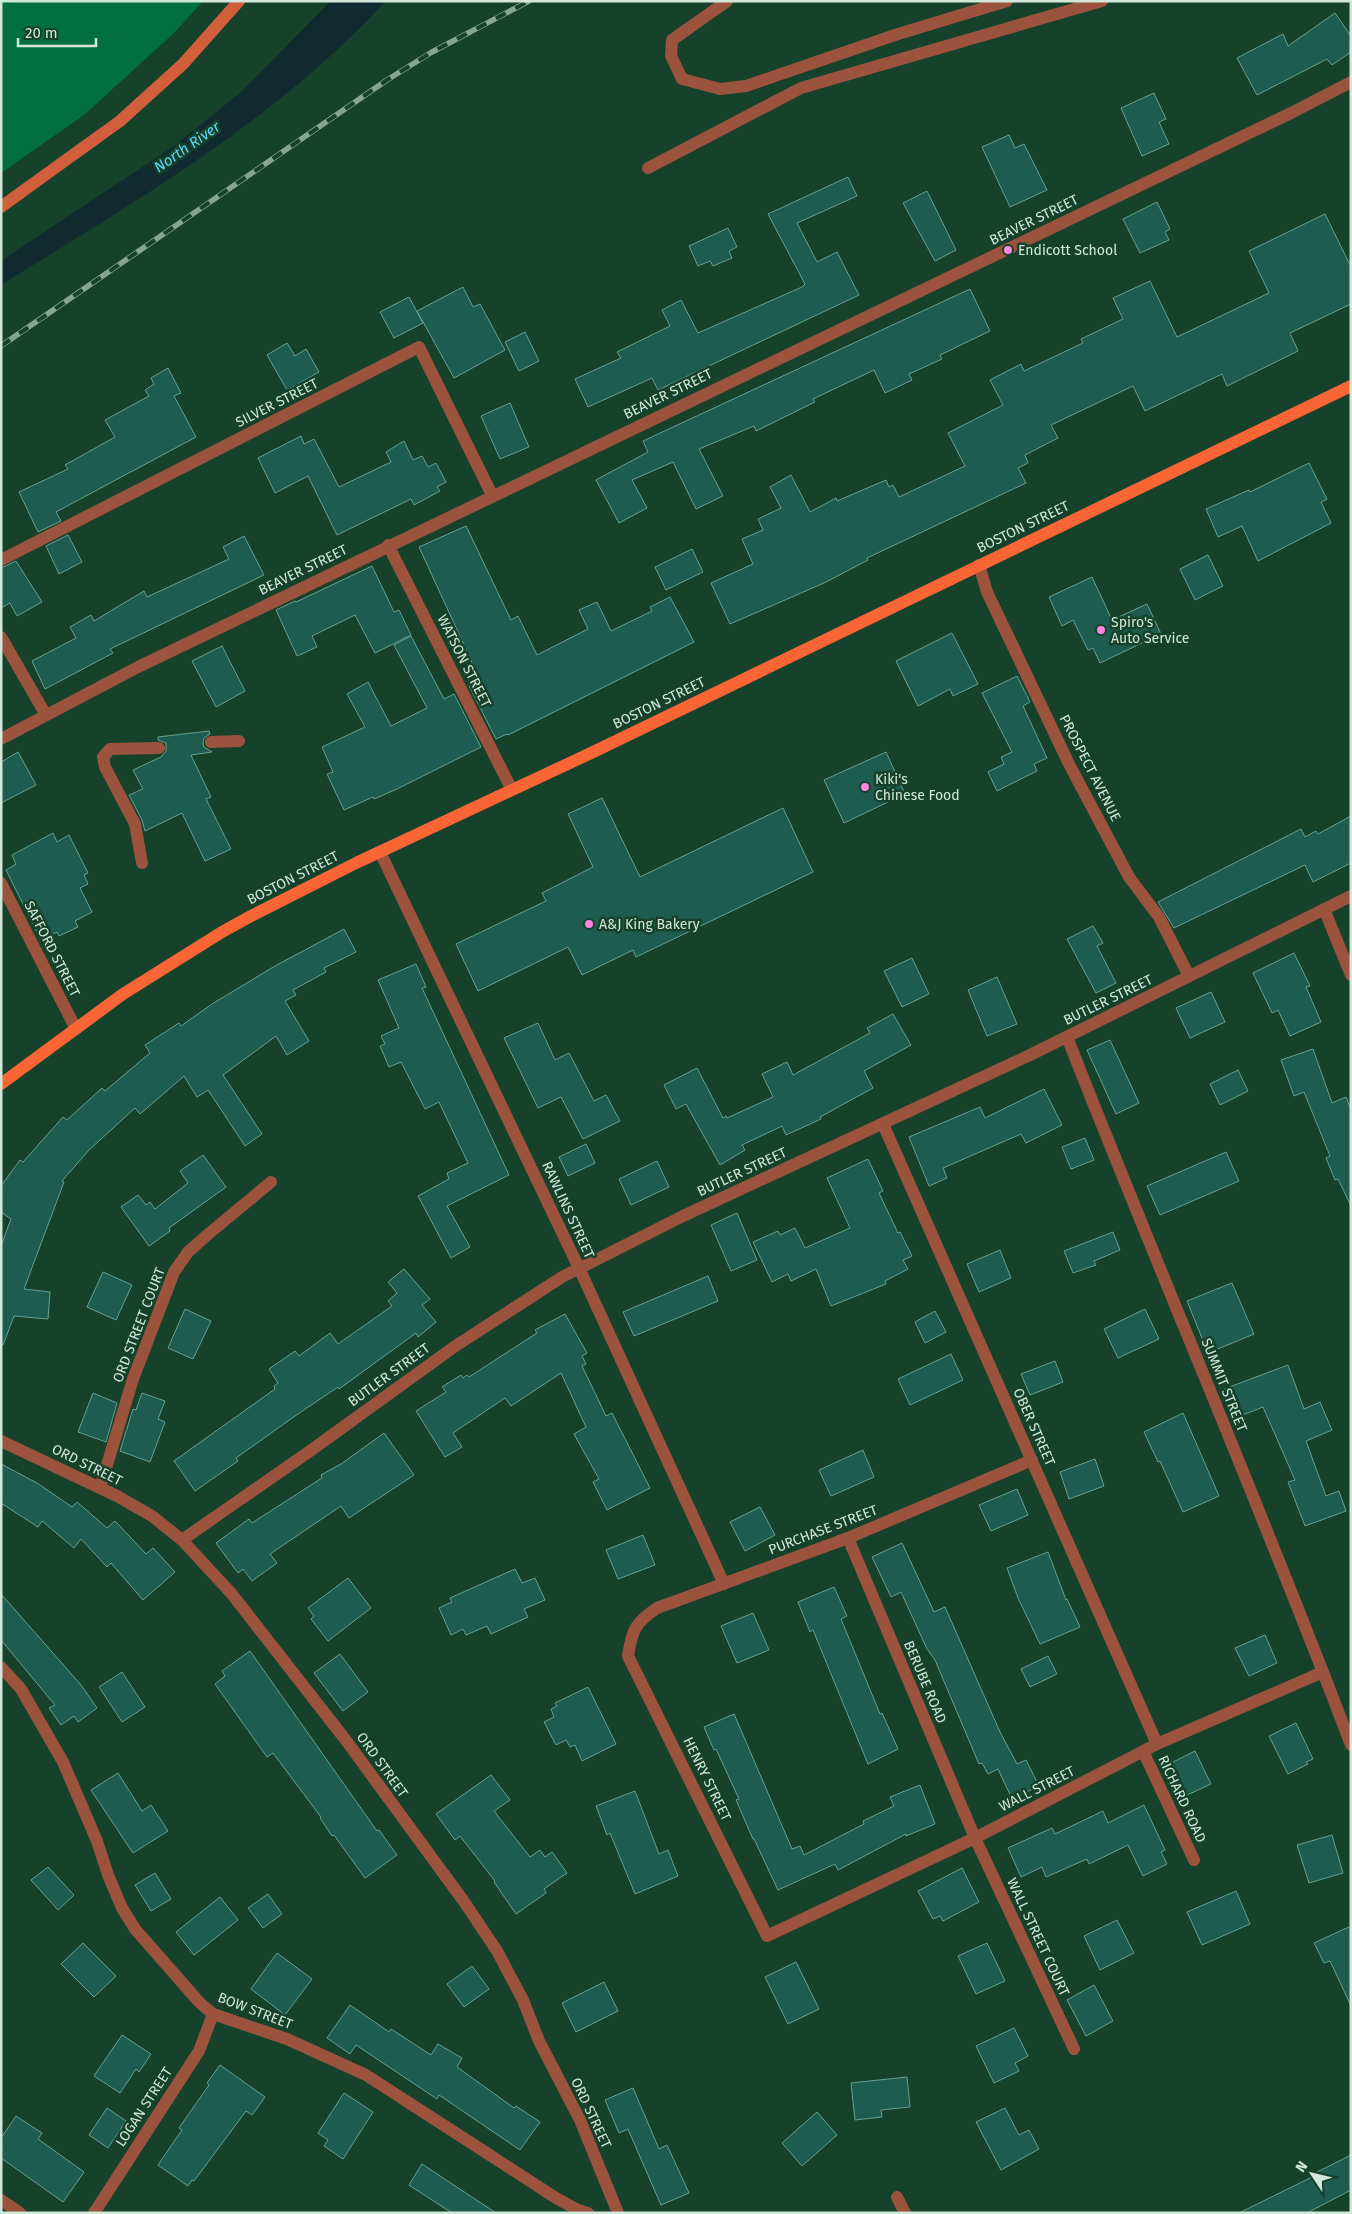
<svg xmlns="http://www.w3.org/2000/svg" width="1352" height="2214" viewBox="0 0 1352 2214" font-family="'Fira Sans',sans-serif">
	<rect width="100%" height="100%" fill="#16412b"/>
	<!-- green -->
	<path fill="#016f43" d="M1,1H203L174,33L84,115L1,173Z"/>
	<!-- water -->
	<path fill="#122b31" d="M331,1H386C277,119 136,201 1,285V261L174,146L240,93Z"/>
	<!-- building -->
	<path fill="#1e5c50" stroke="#68a093" d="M1335,13L1351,36V52L1332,65L1327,59L1257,95L1237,58L1283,34L1288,46Z
		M1154,93L1166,119L1159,122L1169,144L1142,156L1121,108Z
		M1009,135L1015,148L1024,144L1047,190L1010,207L982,147Z
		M848,177L857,196L797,223L817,262L837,252L859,295L658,390L652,378L588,407L575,379L621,358L617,352L670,326L662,310L681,300L698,333L802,287L805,284L768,214Z
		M927,191L956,250L935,261L903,203Z
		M1157,202L1170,229L1165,232L1169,240L1140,253L1123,219Z
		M1325,214L1351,267V304L1290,333L1298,351L1227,386L1222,374L1145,411L1133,386L1051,425L1058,438L1025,455L1028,463L1018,468L1026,483L867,558L868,560L824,583L730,624L711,583L753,564L742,539L763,530L758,519L781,508L770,487L791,475L810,512L836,498L837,501L886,480L889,487L893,485L899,497L965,466L948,433L1003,405L990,380L1021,364L1024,371L1083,343L1081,339L1123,319L1113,298L1150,281L1177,337L1269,293L1249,251Z
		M728,228L737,247L729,251L732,258L713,266L710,261L698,266L689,246Z
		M463,287L473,307L480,304L505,350L454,378L417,311Z
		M970,289L990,331L940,355L942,359L909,374L912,380L885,393L874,370L813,399L815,402L756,431L754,426L699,449L723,496L696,509L673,462L632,480L647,508L619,523L596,480L648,452L643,441Z
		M409,297L423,323L394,338L380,312Z
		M525,332L539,361L519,371L505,342Z
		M287,343L295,356L306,349L319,372L287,390L267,355Z
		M168,368L181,393L174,396L196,437L56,512L61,521L38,532L19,492L68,469L65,465L115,437L105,420L149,396L145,390L154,384L151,378Z
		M510,403L529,447L500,459L481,416Z
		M301,436L304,444L314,439L339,487L391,462L386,452L404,441L413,460L422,456L428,467L436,463L446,482L437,487L440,491L414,505L411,499L337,535L308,476L275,493L258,458Z
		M1309,463L1327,499L1321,502L1331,523L1258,561L1242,526L1218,537L1206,509L1249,490L1250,492Z
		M466,526L511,620L518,616L537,655L588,629L579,610L597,602L611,631L652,611L650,607L670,597L694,642L508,735L507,734L496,739L469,686L480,680L419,547Z
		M68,535L82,562L59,574L46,546Z
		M244,536L264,575L110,649L113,653L45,689L32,661L76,638L70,627L91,615L94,621L144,591L147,597L229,559L223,547Z
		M692,549L703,572L666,590L655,567Z
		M1208,555L1223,586L1195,600L1180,569Z
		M16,561L42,602L17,616L10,603L1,608V568Z
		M372,566L394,612L399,610L411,635L375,653L355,615L312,636L317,647L297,656L276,610L295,601L296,602Z
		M1092,577L1112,620L1147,604L1161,634L1100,663L1093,648L1088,650L1073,620L1062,626L1049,597Z
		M952,633L978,684L953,696L950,689L918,706L896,661Z
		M411,636L444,699L454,694L481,747L397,789L374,799L373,797L344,810L327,774L333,772L322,747L365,727L347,694L368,682L391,726L427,708L394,645Z
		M222,646L245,691L216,707L192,661Z
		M1017,676L1030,702L1023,706L1047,758L1034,764L1037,771L997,791L988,772L1004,764L1001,757L1012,752L982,693Z
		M209,731L210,734L204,738L203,743L204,747L212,752L191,755L211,797L206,799L231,849L205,861L182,813L145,831L142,820L129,795L143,789L133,770L161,757L166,751V743L158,740V737Z
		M18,752L36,785L1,803V762Z
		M886,752L905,794L844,823L824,780Z
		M602,798L640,877L783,808L813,872L636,957L633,950L582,975L568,947L478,991L456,944L546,901L542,893L593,867L568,814Z
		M1351,816V863L1313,882L1305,865L1174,928L1158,902L1301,829L1305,837L1316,831L1318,834Z
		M53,833L57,842L69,835L88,873L84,875L88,884L80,888L92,912L75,921L78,927L59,936L57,932L41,940L6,870L16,864L12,855Z
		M1093,926L1103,943L1097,946L1116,983L1096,993L1067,939Z
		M344,929L356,952L324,968L326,972L293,990L296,995L285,1001L309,1041L287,1055L276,1036L223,1075L262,1134L245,1146L208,1090L197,1097L184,1076L140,1114L135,1108L89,1150L62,1181L64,1182L24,1289L50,1292L48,1319L14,1316L3,1345H1V1246L11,1219L1,1212V1186L20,1160L23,1162L63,1117L67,1120L102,1088L105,1091L150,1053L145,1045L179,1023L181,1026L212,1004L275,966Z
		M1294,953L1310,986L1306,987L1321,1022L1290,1036L1278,1010L1272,1013L1253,973Z
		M912,958L929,994L902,1007L884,971Z
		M416,964L426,987L422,988L509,1175L447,1206L470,1247L451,1258L418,1196L449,1179L447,1173L468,1163L439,1102L425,1109L401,1062L389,1067L380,1046L385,1044L381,1036L399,1028L378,980Z
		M997,977L1017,1024L987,1036L968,990Z
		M1211,992L1225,1022L1190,1038L1176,1008Z
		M893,1014L911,1045L864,1071L873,1088L820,1117L821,1119L786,1135L782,1126L742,1145L745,1150L720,1165L686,1104L676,1109L664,1085L697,1068L723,1118L726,1116L727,1118L773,1097L762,1074L787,1062L793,1075L870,1033L867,1028Z
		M538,1023L555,1060L569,1053L594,1101L606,1095L620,1121L583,1139L561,1097L538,1108L504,1038Z
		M1110,1040L1139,1103L1116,1114L1087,1050Z
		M1313,1049L1332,1103L1346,1097L1351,1110V1206L1338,1179L1335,1180L1326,1158L1330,1156L1304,1092L1294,1096L1281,1060Z
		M1238,1070L1248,1091L1220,1105L1210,1084Z
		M1044,1089L1062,1125L1026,1143L1021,1134L943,1168L947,1178L929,1186L909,1137L980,1107L985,1118Z
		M1085,1138L1094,1160L1071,1169L1062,1147Z
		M586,1144L595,1163L568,1176L559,1157Z
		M1226,1152L1239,1181L1160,1215L1147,1186Z
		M203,1155L226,1187L169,1228L170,1231L149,1246L121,1207L138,1195L146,1205L150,1202L155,1209L188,1183L180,1171Z
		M868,1159L883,1191L879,1193L898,1233L900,1232L912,1256L903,1260L908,1269L885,1281L886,1284L831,1306L816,1269L791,1281L788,1274L772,1282L753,1242L778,1231L780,1235L795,1228L805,1248L850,1228L827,1178Z
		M657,1161L669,1187L631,1205L619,1179Z
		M737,1213L757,1260L731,1271L711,1225Z
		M1113,1232L1120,1250L1094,1261L1096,1265L1073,1273L1064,1251Z
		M1000,1250L1011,1278L979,1292L967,1264Z
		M404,1269L430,1299L422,1305L436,1322L418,1337L416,1333L339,1389L338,1387L295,1416L236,1458L238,1461L195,1491L174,1461L275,1389L274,1386L278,1383L269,1369L295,1351L299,1356L330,1333L338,1344L392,1306L388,1301L397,1293L388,1282Z
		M103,1272L132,1285L116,1320L87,1307Z
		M708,1276L718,1301L634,1336L623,1312Z
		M1232,1283L1254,1334L1208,1353L1187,1301Z
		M185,1309L211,1321L193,1359L168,1348Z
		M1145,1309L1159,1339L1118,1358L1104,1329Z
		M935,1311L946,1332L925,1343L915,1322Z
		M565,1314L587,1353L582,1356L586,1364L582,1366L606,1416L612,1413L650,1488L607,1510L593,1482L599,1479L574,1434L586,1427L561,1373L511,1406L505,1398L453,1433L462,1447L445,1457L416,1411L446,1392L442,1387L461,1375L463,1378L467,1375L469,1377L537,1333L535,1330Z
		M951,1354L963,1380L910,1405L898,1379Z
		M1055,1361L1063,1382L1030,1395L1021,1374Z
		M1288,1365L1304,1409L1320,1402L1332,1430L1306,1441L1326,1496L1339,1491L1346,1511L1305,1526L1288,1482L1295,1480L1263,1407L1235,1418L1224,1389Z
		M93,1393L117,1403L106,1442L78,1432Z
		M142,1393L165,1401L158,1419L165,1422L150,1462L120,1451L133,1409L136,1410Z
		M1183,1413L1219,1496L1183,1512L1160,1461L1158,1462L1144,1432Z
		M384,1433L414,1475L349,1518L341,1506L270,1554L277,1563L252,1581L243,1569L238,1573L216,1543L249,1519L252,1523L322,1478L321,1475L341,1464Z
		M863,1450L874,1477L831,1496L819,1470Z
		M1095,1459L1104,1486L1069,1499L1060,1472Z
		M1,1464L37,1483L72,1507L77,1502L107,1528L115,1521L146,1554L153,1548L175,1572L143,1600L111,1563L107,1567L81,1539L74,1548L42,1521L38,1527L1,1503Z
		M1017,1489L1028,1515L991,1531L979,1505Z
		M760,1507L775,1535L745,1551L730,1522Z
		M643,1535L655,1565L618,1579L606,1550Z
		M902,1543L934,1612L945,1607L1000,1732L1017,1764L1026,1760L1039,1786L1012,1799L998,1769L988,1774L982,1763L979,1764L935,1660L927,1649L901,1592L891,1597L872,1557Z
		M1048,1552L1066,1600L1067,1599L1080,1627L1040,1644L1018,1598L1007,1568Z
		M515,1569L522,1583L535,1578L545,1600L524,1609L528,1617L491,1634L487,1626L466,1635L463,1629L451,1635L439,1608L452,1602L450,1598Z
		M348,1578L371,1608L328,1641L311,1619L314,1616L308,1608Z
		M834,1587L847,1616L841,1619L880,1714L882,1713L898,1749L868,1764L813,1630L810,1632L798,1602Z
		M1,1594L81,1685L97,1708L78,1722L74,1716L61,1725L49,1708L55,1705L1,1640Z
		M753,1613L769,1650L737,1663L721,1626Z
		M1265,1635L1277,1663L1249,1676L1235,1648Z
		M250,1651L377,1831L379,1830L397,1855L365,1878L334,1835L332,1836L320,1818L321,1817L273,1753L267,1757L215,1684L225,1676L222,1671Z
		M340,1654L368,1692L343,1711L314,1673Z
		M1048,1656L1057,1674L1030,1687L1021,1669Z
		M122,1672L145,1707L122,1722L99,1687Z
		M588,1687L616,1744L582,1761L575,1745L570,1747L566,1740L556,1745L544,1722L554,1717L551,1709L557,1706L555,1703Z
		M734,1714L792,1849L800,1846L804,1855L864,1824L863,1821L894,1806L890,1797L920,1785L935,1824L906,1836V1834L838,1870L835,1864L778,1890L754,1839H753L736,1800L739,1799L716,1749L714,1750L704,1727Z
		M1296,1723L1313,1759L1306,1762L1308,1764L1288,1774L1269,1736Z
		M1195,1751L1211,1784L1185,1796L1169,1764Z
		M118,1773L142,1811L151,1805L168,1831L133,1853L91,1790Z
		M491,1775L510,1800L494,1811L530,1857L540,1850L545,1857L552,1852L567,1873L544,1889L546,1893L516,1914L494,1882L495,1881L460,1836L455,1840L436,1814Z
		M635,1791L659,1854L668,1850L678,1876L635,1894L610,1833L607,1835L596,1806Z
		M1144,1805L1165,1850L1161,1852L1167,1864L1143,1876L1128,1845L1089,1864L1087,1859L1046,1877L1042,1867L1021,1877L1008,1848L1052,1828L1055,1834L1103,1811L1108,1823Z
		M1332,1835L1343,1873L1309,1883L1297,1845Z
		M48,1867L74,1895L58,1910L31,1880Z
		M962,1868L979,1902L943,1921L940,1916L933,1919L918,1891Z
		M155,1873L171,1899L151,1911L135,1885Z
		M1236,1891L1250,1924L1202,1945L1187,1912Z
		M268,1894L282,1914L263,1928L248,1908Z
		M220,1897L238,1920L194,1955L176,1932Z
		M1117,1920L1134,1953L1100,1970L1084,1936Z
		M1351,1926V2006L1330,1961L1324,1963L1314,1943Z
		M83,1943L116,1976L94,1997L61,1964Z
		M987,1943L1005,1981L976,1994L958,1956Z
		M277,1953L312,1979L285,2015L251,1989Z
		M796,1962L819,2009L788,2024L765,1977Z
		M472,1966L489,1989L464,2007L447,1984Z
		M604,1982L618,2011L576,2032L562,2003Z
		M1094,1985L1113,2021L1086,2036L1067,2000Z
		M350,2005L389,2032L391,2029L431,2055L438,2044L462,2058L457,2067L514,2108L516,2106L540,2122L520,2150L439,2095L437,2099L356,2045L350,2054L327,2038Z
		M1014,2028L1028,2056L1015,2063L1019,2071L994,2083L976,2046Z
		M122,2035L151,2054L139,2072L136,2069L120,2093L94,2076Z
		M220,2065L265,2097L252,2115L246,2111L194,2181L192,2180L188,2186L158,2165L182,2130L179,2128L209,2085L207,2083Z
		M907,2077L910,2107L881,2110L882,2117L855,2120L851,2083Z
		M633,2088L659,2149L667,2145L689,2193L661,2205L628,2129L619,2133L605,2100Z
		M344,2093L373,2112L343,2159L324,2146L328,2140L318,2133Z
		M107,2108L126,2121L108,2148L89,2135Z
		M1005,2108L1019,2135L1029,2130L1039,2149L1001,2170L976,2122Z
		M817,2112L837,2135L802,2166L782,2143Z
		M16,2116L42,2133L38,2139L84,2172L63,2202L1,2158V2138Z
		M1351,2155V2190L1307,2213H1239L1312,2177L1311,2175Z
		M422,2164L496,2213H452L409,2185Z"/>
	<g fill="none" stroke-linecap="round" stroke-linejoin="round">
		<!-- lane -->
		<path stroke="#9b533d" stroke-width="12" d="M727,1L672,40L671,56L682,79L720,89L746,86L898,34L1007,1
			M648,168L801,88L1102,1
			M211,742L239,741
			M142,863L135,824L105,767L103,757L110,749L159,748"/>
		<!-- street -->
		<path stroke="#9b533d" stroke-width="12" d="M388,545L512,790
			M1,560L419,347L492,495
			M979,565L987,592L1070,766L1129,877L1159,917L1189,976
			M1,637L46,715
			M1,739L138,667L1291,113L1351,82
			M380,852L579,1268L724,1584
			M1,883L76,1029
			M1324,909L1351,975
			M1067,1037C1160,1274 1261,1507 1351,1745
			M883,1124L1157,1744
			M1,1441L117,1496L152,1516L182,1540L231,1593L348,1743L465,1903L497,1951L523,2000L539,2041L580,2120L618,2213
			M1032,1460L848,1538L657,1608C635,1623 632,1630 628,1656L767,1936L975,1838L1157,1744L1323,1672
			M100,1488L133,1379L174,1272L188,1252L206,1236L271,1182
			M848,1538L975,1838L1074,2049
			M182,1540L310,1451L454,1347L562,1277L683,1216L1030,1055L1351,896
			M1,1667L21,1689L63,1762L97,1841L108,1875L122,1908L135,1929L200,2003L213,2014L287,2039L366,2075L556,2198L578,2210L588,2213
			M1143,1751L1194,1860
			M897,2197L905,2213
			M1,2200L20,2213
			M94,2213L199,2051L213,2014"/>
		<!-- secondary -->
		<path stroke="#d15f3b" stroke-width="12" d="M1,207L120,121L183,64L239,1"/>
		<!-- primary -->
		<path stroke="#f96535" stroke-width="12" d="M1,1084L123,994L222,932L251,916L356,863L589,754L1351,386"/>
		<!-- rail casing -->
		<g stroke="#86a594" stroke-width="5.5">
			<path id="rail" d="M1,346L387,80L432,52L529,1"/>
		</g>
		<!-- rail -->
		<use href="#rail" stroke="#16412b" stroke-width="4" stroke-dasharray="11" stroke-linecap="butt"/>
	</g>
	<!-- markers -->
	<g fill="#fe85df" stroke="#16412b" stroke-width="2">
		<circle cx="1008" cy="250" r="5"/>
		<circle cx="1101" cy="630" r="5"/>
		<circle cx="865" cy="787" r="5"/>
		<circle cx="589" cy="924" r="5"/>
	</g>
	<g text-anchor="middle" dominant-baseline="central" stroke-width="5" stroke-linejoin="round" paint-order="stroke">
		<!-- street labels -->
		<g font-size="14" fill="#d1e8da" stroke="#16412b">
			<text transform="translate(1034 220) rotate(-26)">BEAVER STREET</text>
			<text transform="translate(668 394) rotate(-26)">BEAVER STREET</text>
			<text transform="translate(277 403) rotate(-27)">SILVER STREET</text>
			<text transform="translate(1023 527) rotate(-26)">BOSTON STREET</text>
			<text transform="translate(303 570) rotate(-26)">BEAVER STREET</text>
			<text transform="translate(464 661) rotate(63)">WATSON STREET</text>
			<text transform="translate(659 703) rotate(-26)">BOSTON STREET</text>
			<text transform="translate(1090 768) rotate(63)">PROSPECT AVENUE</text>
			<text transform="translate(293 878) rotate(-27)">BOSTON STREET</text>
			<text transform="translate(52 949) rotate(63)">SAFFORD STREET</text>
			<text transform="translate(1108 1000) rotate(-26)">BUTLER STREET</text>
			<text transform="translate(742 1172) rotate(-25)">BUTLER STREET</text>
			<text transform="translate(568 1210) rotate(65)">RAWLINS STREET</text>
			<text transform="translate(139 1325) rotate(-69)">ORD STREET COURT</text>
			<text transform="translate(389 1375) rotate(-36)">BUTLER STREET</text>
			<text transform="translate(1224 1385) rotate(68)">SUMMIT STREET</text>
			<text transform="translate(1034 1427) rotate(66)">OBER STREET</text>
			<text transform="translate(87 1465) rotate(26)">ORD STREET</text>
			<text transform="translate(823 1530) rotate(-21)">PURCHASE STREET</text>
			<text transform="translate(925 1682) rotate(67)">BERUBE ROAD</text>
			<text transform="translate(382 1765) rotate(54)">ORD STREET</text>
			<text transform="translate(707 1779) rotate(64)">HENRY STREET</text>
			<text transform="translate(1037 1789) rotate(-27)">WALL STREET</text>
			<text transform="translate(1182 1799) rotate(65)">RICHARD ROAD</text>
			<text transform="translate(1038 1937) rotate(65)">WALL STREET COURT</text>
			<text transform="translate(255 2011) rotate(21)">BOW STREET</text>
			<text transform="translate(144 2107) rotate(-57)">LOGAN STREET</text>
			<text transform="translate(591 2113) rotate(65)">ORD STREET</text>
		</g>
		<!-- poi labels -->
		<g font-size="14" fill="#d1e8da" stroke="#16412b" text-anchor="start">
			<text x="1018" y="250">Endicott School</text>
			<text x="1111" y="622">Spiro's<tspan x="1111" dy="16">Auto Service</tspan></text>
			<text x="875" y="779">Kiki's<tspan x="875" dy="16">Chinese Food</tspan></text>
			<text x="599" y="924">A&amp;J King Bakery</text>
		</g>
		<!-- water labels -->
		<g font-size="15" font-style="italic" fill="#5ad6f6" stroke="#16412b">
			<text transform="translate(187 147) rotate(-35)">North River</text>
		</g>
	</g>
	<!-- border -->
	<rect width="1352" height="2214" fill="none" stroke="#d1e8da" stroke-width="5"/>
	<!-- north arrow -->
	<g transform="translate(1312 2174) rotate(305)" stroke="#16412b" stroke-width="4" paint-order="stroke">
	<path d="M0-4L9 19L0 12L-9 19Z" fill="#d1e8da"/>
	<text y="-8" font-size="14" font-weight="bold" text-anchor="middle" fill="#d1e8da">N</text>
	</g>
	<!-- scale -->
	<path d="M18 38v8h78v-8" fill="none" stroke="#d1e8da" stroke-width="2.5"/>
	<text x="25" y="38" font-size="15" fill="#d1e8da" stroke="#16412b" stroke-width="4" paint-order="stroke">20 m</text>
</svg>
